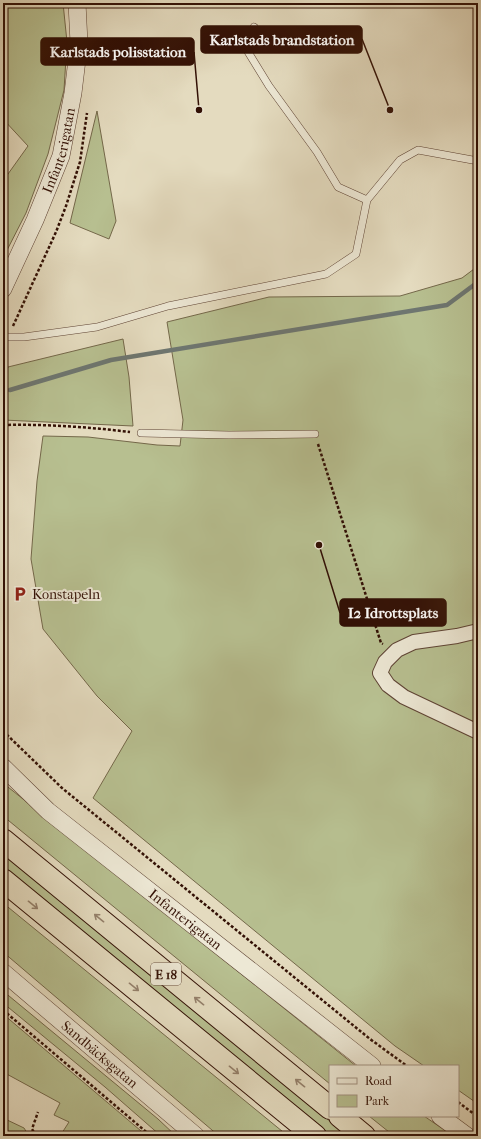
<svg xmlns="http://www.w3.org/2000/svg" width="481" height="1139" viewBox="0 0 481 1139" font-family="'IM FELL French Canon',serif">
	<rect width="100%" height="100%" fill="#e4dbbf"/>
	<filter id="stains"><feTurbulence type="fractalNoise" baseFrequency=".005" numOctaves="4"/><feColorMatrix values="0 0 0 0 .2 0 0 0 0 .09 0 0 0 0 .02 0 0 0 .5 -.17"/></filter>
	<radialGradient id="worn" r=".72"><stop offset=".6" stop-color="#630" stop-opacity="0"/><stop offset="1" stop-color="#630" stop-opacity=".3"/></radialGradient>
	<!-- green -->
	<path fill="#b7bf90" stroke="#74684a" d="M3,3H63L67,42L64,90L48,154L26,213L3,258V181L28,146L3,119Z
		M97,111L116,221L109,239L70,223Z
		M478,266V1104L458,1090V1066H424L395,1046L93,798L132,731L97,696L43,629L31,559L37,481L43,436L88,437L157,445L180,446L183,420L167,322L269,297L400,296L462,278Z
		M123,339L129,377L133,426L3,420V381L8,367Z
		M3,783L356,1066H330V1084L3,816Z
		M3,854L348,1136H331L3,866Z
		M3,903L288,1136H219L3,952Z
		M3,991L158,1119L176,1136H161L105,1087L3,1003Z
		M3,1014L147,1136H60L69,1122L54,1115L60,1103L3,1072Z
		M369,1116H424L453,1136H394Z
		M3,1118L24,1128L29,1136H3Z"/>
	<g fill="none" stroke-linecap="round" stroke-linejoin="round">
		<!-- stream -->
		<path stroke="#6e7670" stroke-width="4.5" d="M10,390L111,360L447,305L478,282"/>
		<!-- service casing -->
		<g stroke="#5e4334" stroke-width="8">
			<path id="service" d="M254,27L245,47L269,86L317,152L338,187L367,200
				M3,336L8,337H24L97,327L168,306L326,274L356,254L367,200L400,160L418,150L478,161
				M141,433L229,435L315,434"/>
		</g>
		<!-- minor casing -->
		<g stroke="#5e4334" stroke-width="16">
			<path id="minor" d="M478,631L457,636L414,642L397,650L385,662L380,673L388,685L404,697L478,732"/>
		</g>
		<!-- tertiary casing -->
		<g stroke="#5e4334" stroke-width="18">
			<g id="tertiary">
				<path id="s1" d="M3,289L35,220L61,156L73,93L79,43L77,3"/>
				<path id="s2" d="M3,767L48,811L372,1066"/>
				<path id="s3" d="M3,972L196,1136"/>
				<path d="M440,1116L467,1136"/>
			</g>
		</g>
		<!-- motorway casing -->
		<g stroke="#321005" stroke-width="24">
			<path id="motorway" d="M3,840L330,1108
				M3,880L315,1136
				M340,1116L364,1136"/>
		</g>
		<!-- path -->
		<path stroke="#321005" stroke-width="2.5" stroke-dasharray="3 2" stroke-linecap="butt" d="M13,326L56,232L66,206L80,162L87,113
			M3,425C46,424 88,427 130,432
			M318,444L381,643L383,644
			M3,731L62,788L370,1039L407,1066
			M3,1010L151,1136
			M458,1102L478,1117
			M36,1136L32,1129L38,1112"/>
		<!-- service -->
		<use href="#service" stroke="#ede8d5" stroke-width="7"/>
		<!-- minor -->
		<use href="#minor" stroke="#ede8d5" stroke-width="14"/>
		<!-- tertiary -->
		<use href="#tertiary" stroke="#ede8d5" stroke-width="17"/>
		<!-- motorway -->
		<use href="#motorway" stroke="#e4dbbf" stroke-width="22"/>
	</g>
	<!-- one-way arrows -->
	<defs><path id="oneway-shaft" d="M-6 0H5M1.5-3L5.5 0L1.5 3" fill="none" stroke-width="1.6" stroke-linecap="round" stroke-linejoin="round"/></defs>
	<g stroke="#94806b">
		<use href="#oneway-shaft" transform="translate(33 905) rotate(39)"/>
		<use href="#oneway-shaft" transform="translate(99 918) rotate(-141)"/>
		<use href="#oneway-shaft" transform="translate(134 987) rotate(39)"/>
		<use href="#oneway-shaft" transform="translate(199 1001) rotate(-141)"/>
		<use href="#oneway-shaft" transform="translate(234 1070) rotate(39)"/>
		<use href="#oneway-shaft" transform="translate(300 1083) rotate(-141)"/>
	</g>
	<!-- icons -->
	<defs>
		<g id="parking-bare" transform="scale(1.2)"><path d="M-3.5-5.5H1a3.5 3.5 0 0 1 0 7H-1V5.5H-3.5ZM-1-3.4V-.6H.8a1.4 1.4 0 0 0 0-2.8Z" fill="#8f2418" stroke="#ede8d5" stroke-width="2.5" paint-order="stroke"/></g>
	</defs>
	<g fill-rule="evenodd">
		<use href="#parking-bare" x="20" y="594"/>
	</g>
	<g text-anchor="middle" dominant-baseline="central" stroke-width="4" stroke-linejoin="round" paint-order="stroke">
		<!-- shield labels -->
		<rect fill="#ede8d5" stroke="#6a5143" stroke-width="1" x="151" y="963" width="30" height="22" rx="3"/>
		<g font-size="13" font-weight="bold" fill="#321005">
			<text x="166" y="974">E 18</text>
		</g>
		<!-- street labels -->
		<g font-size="14" fill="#321005" stroke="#ede8d5">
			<text stroke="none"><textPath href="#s1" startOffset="150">Infanterigatan</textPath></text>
			<text stroke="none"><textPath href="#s2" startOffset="238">Infanterigatan</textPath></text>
			<text stroke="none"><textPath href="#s3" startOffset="127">Sandbäcksgatan</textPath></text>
		</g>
		<!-- poi labels -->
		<g font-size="14" fill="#321005" stroke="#ede8d5" text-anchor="start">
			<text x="32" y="594">Konstapeln</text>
		</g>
	</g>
	<!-- callouts -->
	<path fill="none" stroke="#321005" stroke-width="1.5" d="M390 110L362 39M199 110L194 52M319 545L340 613"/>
	<g fill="#321005" stroke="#ede8d5" stroke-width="1.5">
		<circle cx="390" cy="110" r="4"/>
		<circle cx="199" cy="110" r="4"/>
		<circle cx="319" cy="545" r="4"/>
	</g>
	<g fill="#321005" stroke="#321005" stroke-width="1.5">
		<rect x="201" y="26" width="161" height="27" rx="4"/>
		<rect x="41" y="38" width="153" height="27" rx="4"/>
		<rect x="340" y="599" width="106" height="27" rx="4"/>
	</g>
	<g font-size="15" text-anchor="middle" font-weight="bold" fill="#fff">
		<text x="282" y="45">Karlstads brandstation</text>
		<text x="118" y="57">Karlstads polisstation</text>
		<text x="393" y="618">I2 Idrottsplats</text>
	</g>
	<!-- margin -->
	<rect width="481" height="1139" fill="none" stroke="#e4dbbf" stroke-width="16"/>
	<rect x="4" y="4" width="473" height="1131" fill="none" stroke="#321005" stroke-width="2"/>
	<rect x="8" y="8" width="465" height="1123" fill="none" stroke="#321005"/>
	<!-- legend -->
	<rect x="329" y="1065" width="130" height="52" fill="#ede8d5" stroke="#a29282"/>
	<rect x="337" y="1078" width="20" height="6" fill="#ede8d5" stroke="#a29282"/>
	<text x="365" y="1085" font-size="12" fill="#321005">Road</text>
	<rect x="337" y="1095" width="20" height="12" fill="#b7bf90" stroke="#a29282"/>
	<text x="365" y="1105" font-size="12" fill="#321005">Park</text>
	<rect width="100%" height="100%" filter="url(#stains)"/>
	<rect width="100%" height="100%" fill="url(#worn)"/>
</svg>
